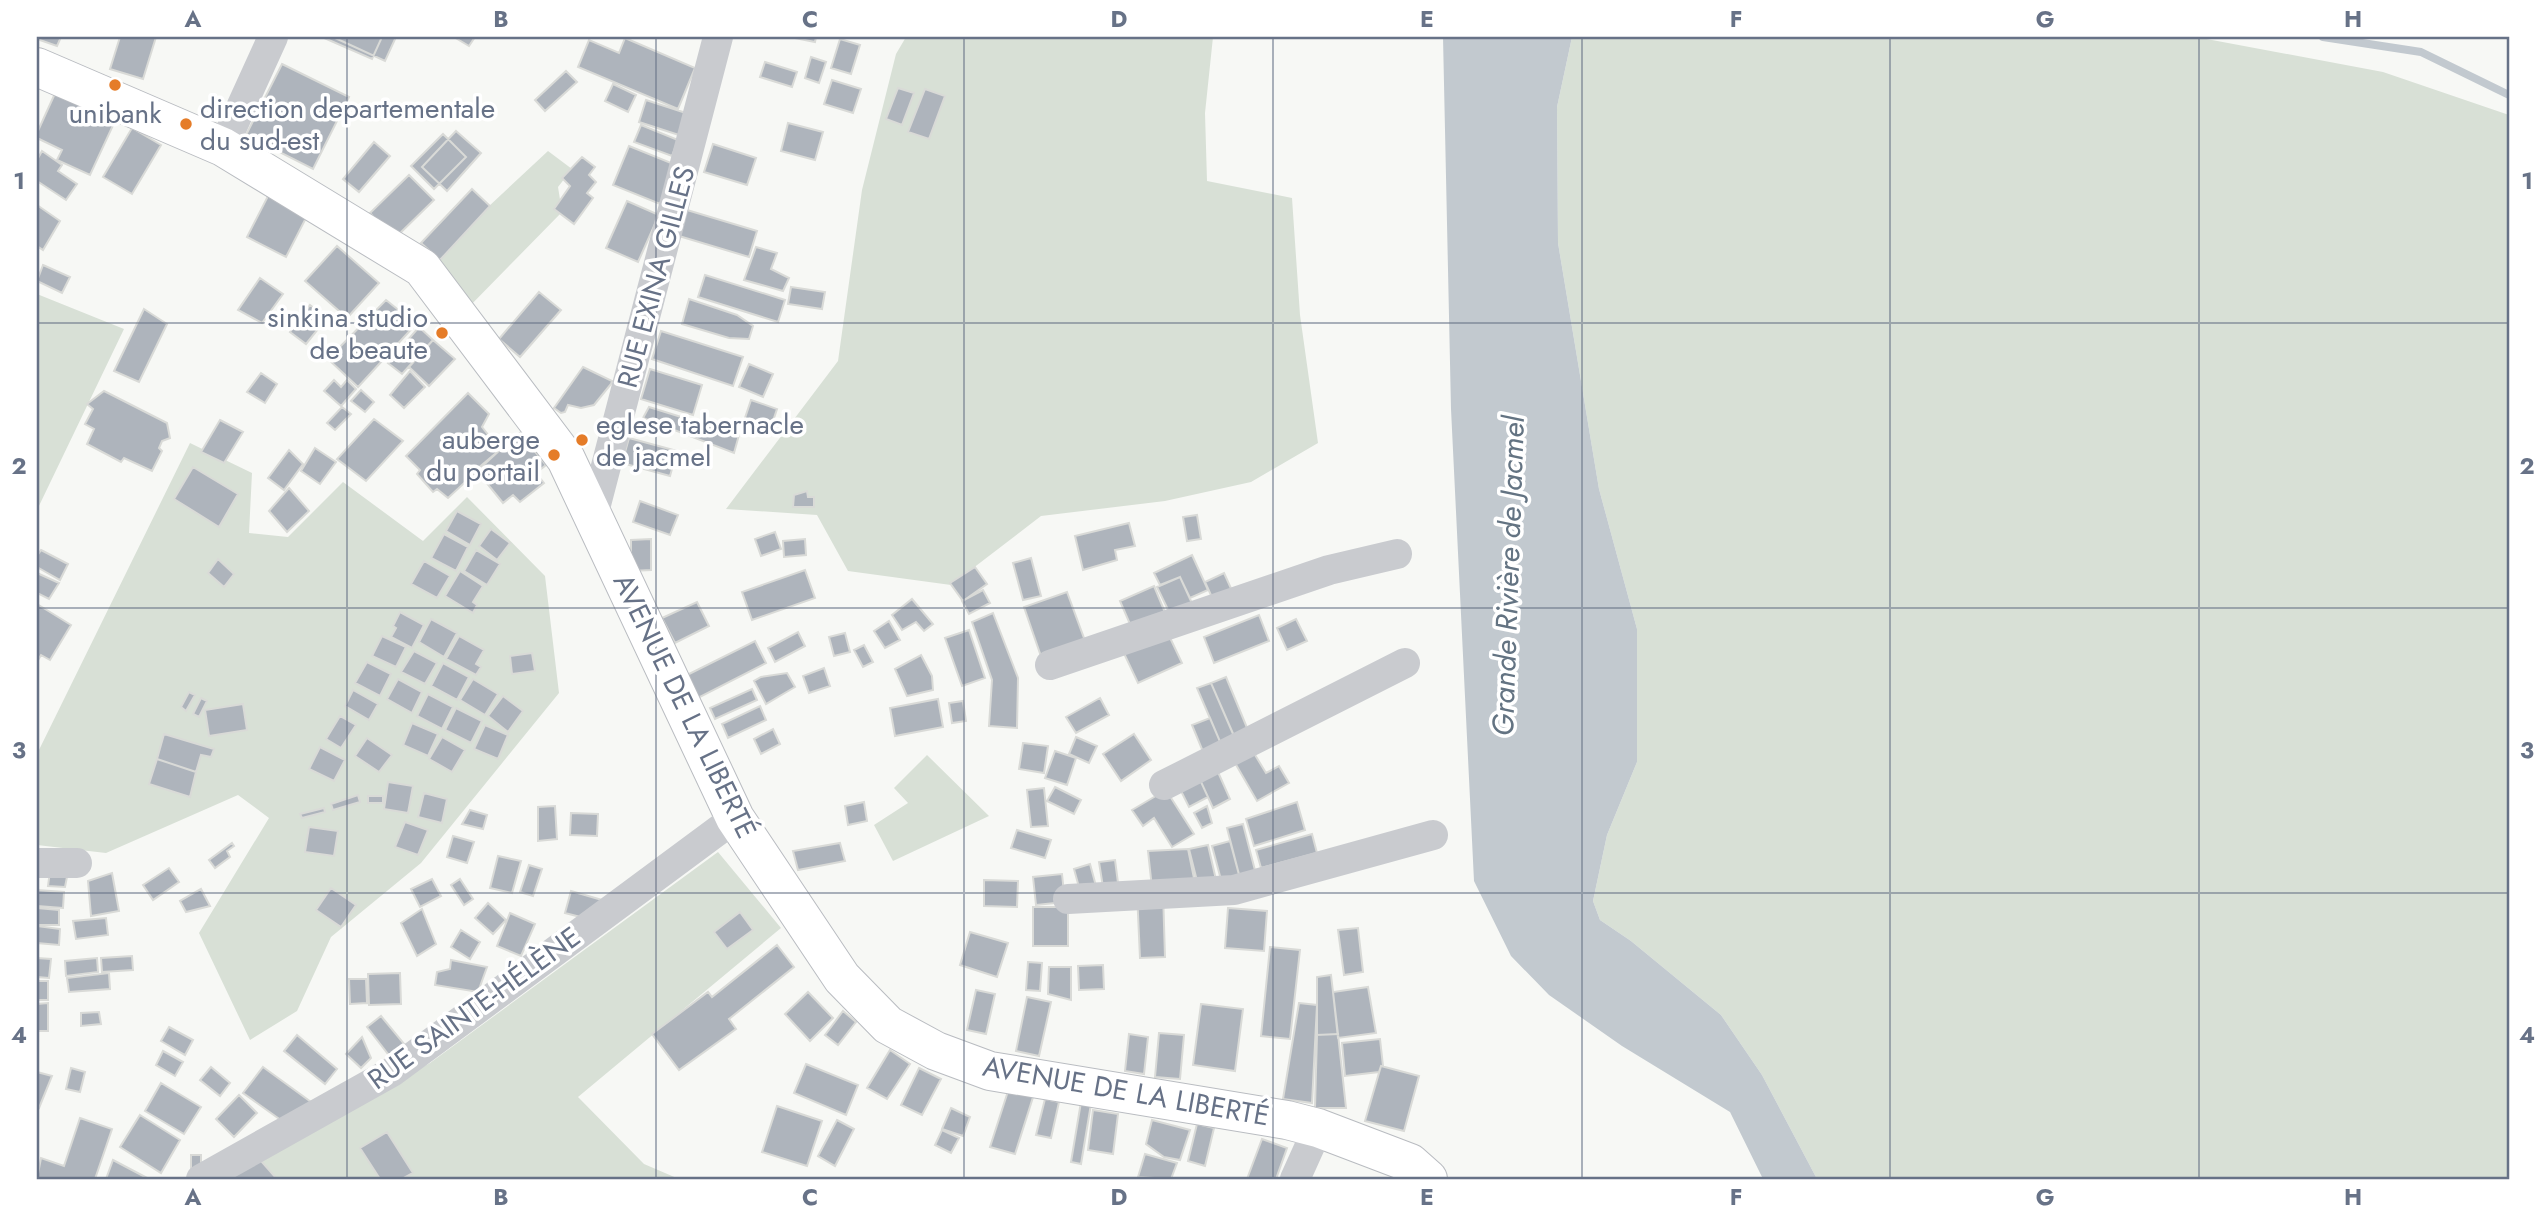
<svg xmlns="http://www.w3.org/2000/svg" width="2546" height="1216" viewBox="0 0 2546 1216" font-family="Jost,sans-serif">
	<rect width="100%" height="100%" fill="#f7f8f5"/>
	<!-- green -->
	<path fill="#d8e0d6" d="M906,37H1213L1205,113L1207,181L1292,198L1300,315L1318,443L1251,482L1165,501L1041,516L951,585L848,571L817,515L726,509L838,361L862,190L896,54Z
		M1572,37H2196L2383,72L2509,115V1179H1817L1762,1075L1721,1015L1631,941L1600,920L1593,901L1607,835L1637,762V629L1599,489L1558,243L1557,107Z
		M548,151L572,169L558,187L562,212L463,313L427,264Z
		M37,294L124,329L37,510Z
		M190,443L252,473L249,533L288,537L343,482L423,541L467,497L545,576L559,693L421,863L331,937L297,1011L250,1040L199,933L269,818L238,795L106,853L37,845V754Z
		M927,755L989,816L893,861L874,825L908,803L894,788Z
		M718,852L781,928L578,1097L644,1164L679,1179H217L430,1063Z"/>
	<!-- water -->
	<path fill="#c2c9cf" d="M1443,37H1572L1557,107L1558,243L1599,489L1637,629V762L1607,835L1593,901L1600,920L1631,941L1721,1015L1762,1075L1817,1179H1763L1730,1112L1622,1046L1549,995L1511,956L1474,881L1451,409Z"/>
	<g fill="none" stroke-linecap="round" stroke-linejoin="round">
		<!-- stream -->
		<path stroke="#c2c9cf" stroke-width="8" d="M2323,37L2421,52L2509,95"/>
	</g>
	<!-- building -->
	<path fill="#aeb4bc" stroke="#d9dad7" stroke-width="2" d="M37,37H61L57,46L37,39Z
		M120,37H156L143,79L110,69Z
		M322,37H382L372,59Z
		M333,37H396L385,61Z
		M454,37H475L469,46Z
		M790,37H816L815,42Z
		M625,38L695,68L678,109L578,67L589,40L619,53Z
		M840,39L860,45L851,74L831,68Z
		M811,57L826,62L819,83L805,78Z
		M765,62L797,72L792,87L760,77Z
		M282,64L349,97L313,169L246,135Z
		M566,71L577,82L545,111L535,100Z
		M832,80L861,89L853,113L824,104Z
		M613,84L636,95L628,112L605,101Z
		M898,88L914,93L902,125L886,119Z
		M57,89L83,107L115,121L90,175L57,160L62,150L37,138V133Z
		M925,89L945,96L929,139L908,132Z
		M646,100L692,115L685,137L639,122Z
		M788,123L823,132L815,160L781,151Z
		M641,125L678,140L672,156L634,142Z
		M132,128L161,145L132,194L103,177Z
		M456,131L481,153L447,191L422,167Z
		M443,134L466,157L434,189L411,166Z
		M374,142L390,156L359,192L343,179Z
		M713,144L756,158L747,185L704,172Z
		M629,146L676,165L660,204L613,185Z
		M42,151L62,165L58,171L77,184L66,200L37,181V160Z
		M582,157L595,167L589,175L596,182L587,193L593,198L574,224L554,209L570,186L562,178Z
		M409,175L434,200L394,239L370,213Z
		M472,189L490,206L440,260L421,243Z
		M268,196L307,216L286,257L247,237Z
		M627,201L659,215L638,262L606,248Z
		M37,205L60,221L43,250L37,246Z
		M687,210L757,231L749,257L679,236Z
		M337,246L379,283L347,318L305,281Z
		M756,247L777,253L771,269L789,278L783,291L744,280Z
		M43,265L70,277L62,293L37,281Z
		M705,275L785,300L778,322L698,297Z
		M260,278L283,294L262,323L238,310Z
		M791,287L825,292L822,309L788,304Z
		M539,292L561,310L520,357L499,339Z
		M689,299L737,315L753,326L749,339L729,338L682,324Z
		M386,300L416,324L358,387L328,359Z
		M310,305L327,318L306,344L290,332Z
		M144,309L167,324L139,382L114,371Z
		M419,327L433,340L402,374L388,363Z
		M661,331L743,357L733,386L652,359Z
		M433,340L455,359L429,386L409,367Z
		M749,364L773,374L763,397L739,387Z
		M583,367L612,381L611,384L594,405L581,408L568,405L565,412L561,413L554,408Z
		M650,369L702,385L693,415L641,399Z
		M410,371L425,387L404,408L390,395Z
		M261,373L277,384L265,403L247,392Z
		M334,380L341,387L347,380L356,389L341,406L324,391Z
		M361,390L374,402L365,412L351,401Z
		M104,391L167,423L170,438L162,441L159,448L162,451L152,471L124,458L121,462L87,444L94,429L85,424L93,409L87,404Z
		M468,393L489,414L482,427L500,450L448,498L437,489L433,492L417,474L420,470L406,456Z
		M751,400L777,409L769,433L743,424Z
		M342,407L351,414L335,430L327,423Z
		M649,407L739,435L734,453L643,418Z
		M374,419L403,441L366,481L337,459Z
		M220,420L243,432L224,463L201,452Z
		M520,433L546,465L536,473L544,483L520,502L513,495L503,503L476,470Z
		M629,438L677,451L670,476L622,463Z
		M315,448L336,462L320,484L301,471Z
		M289,450L303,464L284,490L268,478Z
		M193,467L238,494L219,527L174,499Z
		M289,488L309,511L287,532L269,511Z
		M807,491L808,497H814V507H793L794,495Z
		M640,501L678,515L670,535L633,522Z
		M457,511L481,524L470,545L446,531Z
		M1197,515L1201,539L1187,541L1183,517Z
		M1129,523L1135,546L1115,550L1117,560L1083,570L1075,536Z
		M491,529L510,543L497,560L479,546Z
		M775,532L781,549L761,556L755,539Z
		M444,534L468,547L456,571L431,558Z
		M651,539V570L631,571V540Z
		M805,539L806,555L784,557L783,541Z
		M41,550L68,564L60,580L37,567V556Z
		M476,550L500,564L487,585L464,571Z
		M1192,555L1208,590L1190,598L1180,577L1160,585L1154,573Z
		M1031,558L1041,596L1023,600L1013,563Z
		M218,559L234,574L224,587L208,573Z
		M424,561L450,576L437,598L411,584Z
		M975,567L987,584L963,601L950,583Z
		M805,570L815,598L752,620L742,592Z
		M460,571L483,586L473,602L477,605L473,613L445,596Z
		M37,573L59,583L49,599L37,593Z
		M1224,573L1234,595L1215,604L1205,582Z
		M1180,577L1196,612L1174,622L1157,587Z
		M1154,586L1169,622L1136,638L1120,601Z
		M983,590L990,603L969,614L962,601Z
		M1067,592L1088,649L1044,665L1024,607Z
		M912,599L933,624L924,631L916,622L902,630L892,615Z
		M697,602L709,626L675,643L662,618Z
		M37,604L71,625L50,660L41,655L37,662Z
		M400,612L424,625L412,648L391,637L396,628L393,626Z
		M993,613L1018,678L1017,728L989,726L992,680L972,622Z
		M1259,615L1269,641L1214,663L1204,637Z
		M431,619L457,633L444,657L419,642Z
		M1296,619L1307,641L1287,650L1277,628Z
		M889,621L900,640L885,648L874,631Z
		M1164,625L1182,663L1138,683L1120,645Z
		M969,630L985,678L962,686L945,638Z
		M798,632L805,646L775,662L768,648Z
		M845,633L850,652L834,656L829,637Z
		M382,636L406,647L396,667L372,656Z
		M459,636L484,650L476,664L481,667L476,675L446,659Z
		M755,641L766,663L698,698L687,675Z
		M864,645L873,662L863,667L854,650Z
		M414,651L437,663L425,684L401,672Z
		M532,653L535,671L512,674L510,656Z
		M921,655L932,676L933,690L907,696L895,669Z
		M367,662L391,674L380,696L355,683Z
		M443,663L469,677L457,700L431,686Z
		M824,668L830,686L809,693L803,676Z
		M787,673L795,687L766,704L754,681L761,677Z
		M1226,677L1250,735L1236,741L1211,683Z
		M398,679L422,692L412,713L387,699Z
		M473,679L498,694L485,715L460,700Z
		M1211,683L1238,745L1224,751L1197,688Z
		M752,689L757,700L715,719L710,708Z
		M353,690L378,704L369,720L345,706Z
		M189,692L195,695L186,711L181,707Z
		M428,694L453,707L442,729L417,716Z
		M503,696L523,711L508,732L488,716Z
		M201,698L207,701L199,717L193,714Z
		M1100,698L1109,715L1076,733L1066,717Z
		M938,699L943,727L895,736L890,708Z
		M963,701L966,721L952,723L949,703Z
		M243,704L247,730L209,736L205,710Z
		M760,706L766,720L728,738L722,724Z
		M456,708L482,721L471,743L445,730Z
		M340,716L356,725L341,748L326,739Z
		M1210,718L1224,751L1206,759L1192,725Z
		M412,723L438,734L428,756L403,745Z
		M485,725L508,735L498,759L474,749Z
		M773,729L780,744L761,754L754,739Z
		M164,734L214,749L211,757L201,755L196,772L157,759Z
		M1134,734L1151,760L1121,781L1103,754Z
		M442,737L465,750L452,772L429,759Z
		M1076,737L1097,746L1089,763L1069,754Z
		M367,738L392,755L379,772L355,756Z
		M1023,743L1048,746L1044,773L1019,769Z
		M1249,745L1266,773L1279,766L1289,783L1257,801L1231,756Z
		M320,747L345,760L334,781L309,769Z
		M1055,751L1076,758L1067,785L1045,778Z
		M157,759L196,772L190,797L149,784Z
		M1214,763L1230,799L1213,808L1196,771Z
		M1196,771L1208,797L1189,807L1176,781Z
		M388,782L413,786L408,813L384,809Z
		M1055,787L1081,800L1074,814L1047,801Z
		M1044,788L1048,826L1031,827L1027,790Z
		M1166,790L1194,834L1172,847L1154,818L1143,826L1132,810Z
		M424,793L447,799L442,823L418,817Z
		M358,795L360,802L333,810L331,804Z
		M368,796H383V803H368Z
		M864,802L867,821L848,825L845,806Z
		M1297,802L1305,830L1254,846L1246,819Z
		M555,806L557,839L538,841V807Z
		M1207,806L1212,823L1202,828L1194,813Z
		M324,808L325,812L302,818L300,814Z
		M470,810L487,815L483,829L462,824Z
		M571,813L598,814L597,836L570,835Z
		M405,822L428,830L418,855L395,847Z
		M1243,824L1258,882L1242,886L1227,828Z
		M309,827L338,831L334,856L305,852Z
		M1017,830L1051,840L1045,858L1011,848Z
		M1312,834L1317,853L1261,868L1256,850Z
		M453,836L474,842L467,863L447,857Z
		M1230,841L1242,886L1224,891L1212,846Z
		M232,843L234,846L227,851L230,857L215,868L209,860Z
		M840,843L845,861L798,870L793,851Z
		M1208,845L1217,884L1199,889L1189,849Z
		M1188,849L1196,888H1152L1148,851Z
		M498,856L521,861L512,893L490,888Z
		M1115,860L1120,898L1105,900L1099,862Z
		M1090,864L1099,897L1083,902L1074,869Z
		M529,865L542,869L533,896L520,892Z
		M169,868L179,882L153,900L143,885Z
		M50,871L68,872L65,887L48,886Z
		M112,873L119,911L91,916L88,881Z
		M1062,874L1065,902L1036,905L1033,877Z
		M432,879L441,896L420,907L411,889Z
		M460,879L473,899L464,905L451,885Z
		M984,880L1018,881L1017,907L984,906Z
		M331,888L356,905L341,927L316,910Z
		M201,889L210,906L186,912L180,901Z
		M37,890L64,892L63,908L37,906Z
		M571,891L602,900L596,921L565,913Z
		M1137,892H1163L1165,957L1140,958Z
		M488,903L506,920L493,934L475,918Z
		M1033,907H1068V946H1033Z
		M37,908L59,910V925H37Z
		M1228,908L1267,911L1264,951L1225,948Z
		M422,909L436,944L417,956L401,923Z
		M740,912L753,930L727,949L714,932Z
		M510,913L535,924L521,956L497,946Z
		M106,918L108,935L76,939L73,921Z
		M37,926L60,929L59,945L37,943Z
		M1358,928L1363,972L1344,975L1338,930Z
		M461,930L480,942L470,959L451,947Z
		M970,932L1008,943L997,977L960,965Z
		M777,945L794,967L729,1019L736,1029L679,1070L652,1034L708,992L712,997Z
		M1270,947L1300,950L1290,1039L1261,1036Z
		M132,956L133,970L102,972L101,958Z
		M37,958L51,959L49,978L37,977Z
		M97,958L98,972L66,976L65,961Z
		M451,960L487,967L478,992L435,985L437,972L450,969Z
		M1028,962L1042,963L1040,991L1026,990Z
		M1103,965L1104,989L1079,990L1078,966Z
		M1049,967H1071V1000L1048,994Z
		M109,973L110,989L69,992L67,978Z
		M400,973L401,1004L369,1005L368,974Z
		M1331,975L1338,1034L1317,1035V977Z
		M349,979H366L367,1003L350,1004Z
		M37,981H48V1000H37Z
		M1368,987L1376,1033L1338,1038L1333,992Z
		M976,990L995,994L986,1034L967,1030Z
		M808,992L833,1018L810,1041L785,1014Z
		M1027,997L1051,1002L1039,1056L1016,1051Z
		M48,1003V1031H37V1004Z
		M1299,1003L1317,1005L1312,1103L1283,1099Z
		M1201,1004L1243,1009L1235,1071L1193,1065Z
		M843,1011L856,1022L838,1045L825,1035Z
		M99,1012L101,1024L81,1026V1013Z
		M381,1016L410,1051L395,1063L367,1027Z
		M169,1027L193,1040L185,1055L161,1041Z
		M1159,1033L1184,1035L1180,1079L1155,1077Z
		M1129,1034L1148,1037L1144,1074L1125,1071Z
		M1338,1034L1346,1108H1315L1317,1035Z
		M297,1035L337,1069L325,1084L284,1051Z
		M362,1037L371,1058L361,1068L346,1054Z
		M1380,1039L1383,1066H1381L1379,1072L1345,1076L1342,1043Z
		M890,1050L910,1064L887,1099L867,1088Z
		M163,1051L183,1062L175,1076L156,1065Z
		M806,1064L858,1085L846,1115L794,1093Z
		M1381,1066L1419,1076L1404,1131L1365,1121Z
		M211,1067L230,1083L220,1096L200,1080Z
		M263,1067L311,1102L292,1128L243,1093Z
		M71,1068L85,1072L80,1092L66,1089Z
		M919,1068L941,1079L922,1115L901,1105Z
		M37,1072L52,1076L39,1108L37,1107Z
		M161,1083L201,1107L184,1134L145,1111Z
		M1010,1085L1034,1094L1015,1154L990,1147Z
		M239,1095L257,1113L234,1137L216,1119Z
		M1045,1099L1059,1102L1051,1138L1036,1135Z
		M1081,1102L1091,1104L1081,1164L1071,1162Z
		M777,1106L822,1121L807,1166L762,1152Z
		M951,1108L970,1117L963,1136L942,1129Z
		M1093,1110L1118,1114L1113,1154L1088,1150Z
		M140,1115L180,1140L161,1173L120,1147Z
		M80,1118L112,1129L95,1179H37L41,1158L64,1166Z
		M837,1120L854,1129L835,1166L818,1156Z
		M1152,1120L1190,1130L1180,1160L1164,1157L1146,1144Z
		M1197,1124L1214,1128L1205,1166L1188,1161Z
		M942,1130L959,1138L951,1153L935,1145Z
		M387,1132L413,1173L402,1179H380L360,1148Z
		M1262,1139L1287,1148L1276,1179H1247Z
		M255,1154L277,1179H215Z
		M1145,1154L1177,1163L1171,1179L1138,1177Z
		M191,1155H201V1176H191Z
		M113,1160L149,1179H106Z"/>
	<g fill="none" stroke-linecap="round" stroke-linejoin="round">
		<!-- primary casing -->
		<g stroke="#b9bcc1" stroke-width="40">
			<path id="primary" d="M37,67L223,147L422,268L566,459L735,818L842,978L888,1025L936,1051L990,1071L1287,1120L1318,1128L1410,1163L1428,1179"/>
		</g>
		<!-- minor -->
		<path stroke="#c9cbcf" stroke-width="30" d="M223,147L273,37
			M593,516L718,37
			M1050,665L1329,570L1397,554
			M1164,785L1405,663
			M37,863H77
			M1068,899L1234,890L1433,835
			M201,1179L392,1072L735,818
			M1295,1179L1318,1128"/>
		<!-- primary -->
		<use href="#primary" stroke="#fff" stroke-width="38"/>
	</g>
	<!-- grid -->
	<path fill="none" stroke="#677287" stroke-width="2" stroke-opacity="0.55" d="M347,37V1179M656,37V1179M964,37V1179M1273,37V1179M1582,37V1179M1890,37V1179M2199,37V1179M37,323H2509M37,608H2509M37,893H2509"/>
	<!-- markers -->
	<g fill="#e57c28" stroke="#fff" stroke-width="2.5">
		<circle cx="115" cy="85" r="7"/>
		<circle cx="186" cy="124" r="7"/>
		<circle cx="442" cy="333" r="7"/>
		<circle cx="582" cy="440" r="7"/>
		<circle cx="554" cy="455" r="7"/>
	</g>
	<g text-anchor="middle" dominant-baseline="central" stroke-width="7" stroke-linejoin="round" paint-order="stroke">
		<!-- poi labels -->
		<g font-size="28" fill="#677287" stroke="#fff" text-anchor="start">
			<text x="200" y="108">direction departementale<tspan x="200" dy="32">du sud-est</tspan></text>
			<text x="115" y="113" text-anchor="middle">unibank</text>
			<text x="428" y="317" text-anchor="end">sinkina studio<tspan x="428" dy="32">de beaute</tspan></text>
			<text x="596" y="424">eglese tabernacle<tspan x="596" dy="32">de jacmel</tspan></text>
			<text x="540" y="439" text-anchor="end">auberge<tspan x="540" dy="32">du portail</tspan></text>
		</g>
		<!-- street labels -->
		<g font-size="28" fill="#677287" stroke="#fff">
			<text transform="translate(656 277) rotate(-75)">RUE EXINA GILLES</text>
			<text transform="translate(685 706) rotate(64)">AVENUE DE LA LIBERTÉ</text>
			<text transform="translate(474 1008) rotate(-36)">RUE SAINTE-HÉLÈNE</text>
			<text transform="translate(1126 1091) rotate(10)">AVENUE DE LA LIBERTÉ</text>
		</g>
		<!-- water labels -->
		<g font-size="30" font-style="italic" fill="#637382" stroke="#fff">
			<text transform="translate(1508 576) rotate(-88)">Grande Rivière de Jacmel</text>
		</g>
	</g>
	<!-- border -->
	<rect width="2546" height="1216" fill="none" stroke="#ffffff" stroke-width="77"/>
	<rect x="38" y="38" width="2470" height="1140" fill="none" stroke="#677287" stroke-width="2.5"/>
	<g font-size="23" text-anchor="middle" font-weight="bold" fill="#677287">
		<text x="193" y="27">A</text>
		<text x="501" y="27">B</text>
		<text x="810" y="27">C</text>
		<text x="1119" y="27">D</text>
		<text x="1427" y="27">E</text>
		<text x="1736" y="27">F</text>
		<text x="2045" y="27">G</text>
		<text x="2353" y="27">H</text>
		<text x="19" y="189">1</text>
		<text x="2527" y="189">1</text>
		<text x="19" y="474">2</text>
		<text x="2527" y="474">2</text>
		<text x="19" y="758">3</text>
		<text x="2527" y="758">3</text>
		<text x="19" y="1043">4</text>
		<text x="2527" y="1043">4</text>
		<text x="193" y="1205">A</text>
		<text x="501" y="1205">B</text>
		<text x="810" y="1205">C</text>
		<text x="1119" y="1205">D</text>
		<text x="1427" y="1205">E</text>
		<text x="1736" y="1205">F</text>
		<text x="2045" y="1205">G</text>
		<text x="2353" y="1205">H</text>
	</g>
</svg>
